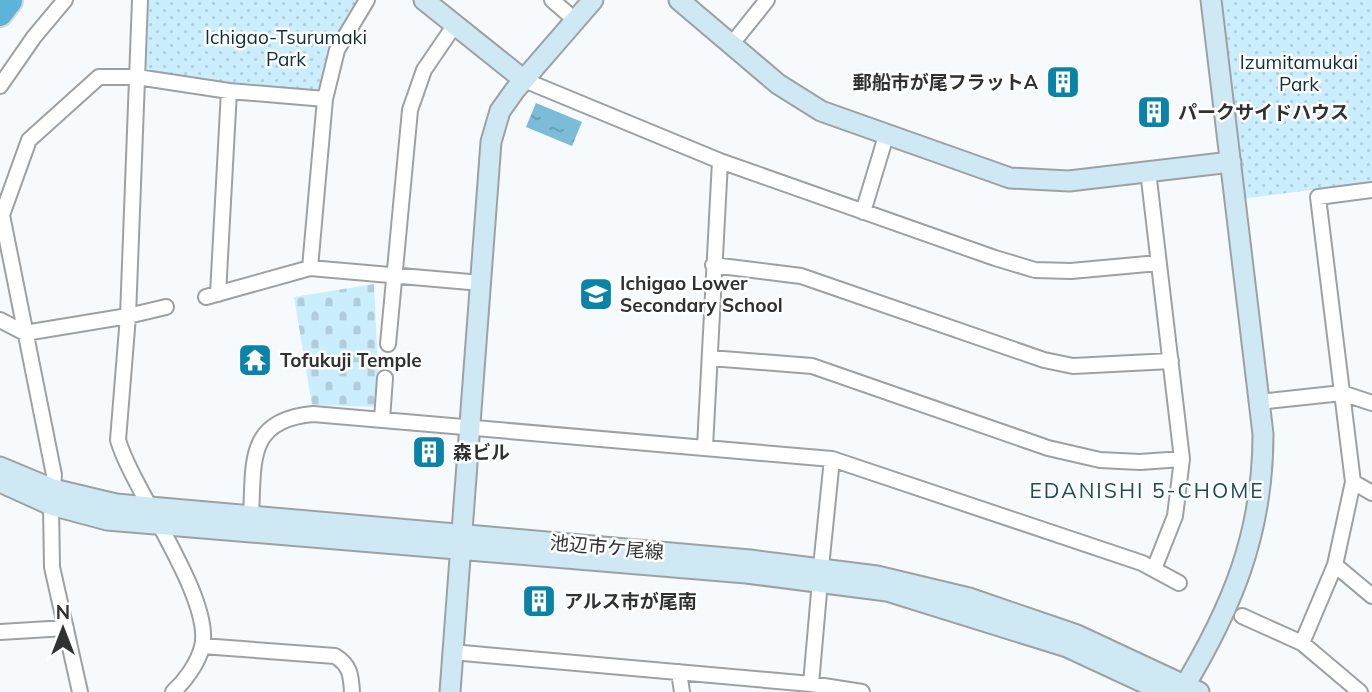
<svg xmlns="http://www.w3.org/2000/svg" width="1372" height="692" viewBox="0 0 1372 692" font-family="Mulish,'Noto Sans JP',sans-serif">
	<defs>
		<pattern id="cemetery-stones" width="16" height="16" patternUnits="userSpaceOnUse" patternTransform="scale(1.75)"><rect width="16" height="16" fill="#cbeefe"/><path d="M2 7V4a2 2 0 0 1 4 0v3zM10 15v-3a2 2 0 0 1 4 0v3z" fill="#afcdda"/></pattern>
		<pattern id="park-dots" width="8" height="8" patternUnits="userSpaceOnUse" patternTransform="scale(1.75)"><rect width="8" height="8" fill="#cbeefe"/><path d="M2 2h.1M6 6h.1" fill="none" stroke="#afcdda" stroke-width="1.8" stroke-linecap="round"/></pattern>
		<pattern id="water-ripples" width="26" height="14" patternUnits="userSpaceOnUse" patternTransform="scale(1.75)"><rect width="26" height="14" fill="#7bbdd9"/><path d="M2 4q2-2 4 0t4 0M15 11q2-2 4 0t4 0" fill="none" stroke="#659ab1"/></pattern>
	</defs>
	<rect width="100%" height="100%" fill="#f7fafc"/>
	<!-- cemetery -->
	<path fill="url(#cemetery-stones)" d="M374,284L380,407L312,405L294,297Z"/>
	<!-- park -->
	<path fill="url(#park-dots)" d="M140,0H367L337,50L325,99L137,77Z
		M1217,0H1372V182L1241,199Z"/>
	<!-- water -->
	<path fill="url(#water-ripples)" d="M536,103L582,122L572,146L526,127Z"/>
	<g fill="none" stroke-linecap="round" stroke-linejoin="round">
		<!-- street casing -->
		<g stroke="#9ea1a3" stroke-width="18">
			<path id="street" d="M140,0L128,316L166,307
				M552,0L575,20
				M731,45L767,0
				M524,80L720,161L995,258L1035,270L1071,271L1158,263
				M0,86L34,37L65,0
				M1148,171L1182,459L1175,516L1154,569
				M1372,190L1318,197L1353,482L1335,565L1372,596
				M863,212L886,136
				M713,265L801,276L1044,360L1073,366L1171,361
				M310,268L325,99L337,50L367,0
				M218,294L229,91
				M206,297L310,268L481,283
				M0,320L25,333L128,316L118,440C132,489 214,599 202,647C198,663 185,681 173,692
				M388,344L410,110L424,70L454,26
				M710,358L812,366L1048,448L1100,460L1140,462L1182,459
				M1259,402L1342,393L1372,403
				M382,419L385,378
				M705,447L720,161
				M1353,482L1372,493
				M251,517C254,462 246,420 313,414L832,459L1142,563L1179,583
				M821,567L832,459
				M1242,616L1302,643L1335,565
				M0,632L66,628
				M1302,643L1360,692
				M202,646L335,656C350,665 351,675 352,692
				M452,652L811,684L862,692
				M679,672L682,692
				M811,684L820,581
				M80,692L52,567L51,505L54,475L2,215L29,140L99,77H137L229,91L325,99"/>
		</g>
		<!-- secondary casing -->
		<g stroke="#9ea1a3" stroke-width="23">
			<path id="secondary" d="M424,0L524,80
				M679,0L778,84L821,111L1010,178L1069,181L1231,162
				M0,467L53,489L116,504L750,560L877,576L969,598L1077,635L1199,692
				M0,482L51,505L107,520L746,573L887,591L1067,647L1164,692
				M450,692L491,142L500,111L515,90L593,0
				M1181,692C1232,608 1263,534 1263,434L1211,0"/>
		</g>
		<!-- highway casing -->
		<g stroke="#d6d6d6" stroke-width="28">
			<path id="highway" d="M0,14L10,1"/>
		</g>
		<!-- street -->
		<use href="#street" stroke="#fff" stroke-width="14"/>
		<!-- secondary -->
		<use href="#secondary" stroke="#cee9f4" stroke-width="19"/>
		<!-- highway -->
		<use href="#highway" stroke="#5cb5d9" stroke-width="24"/>
	</g>
	<!-- icons -->
	<defs>
		<g id="building-square" transform="scale(1.75)"><rect x="-9" y="-9" width="18" height="18" rx="4" fill="#0a83a8" stroke="#fff"/><path d="M-4-6H4V6H1V3H-1V6H-4ZM-2.5-4.3h1.7v1.8h-1.7ZM.8-4.3h1.7v1.8H.8ZM-2.5-1h1.7V.8h-1.7ZM.8-1h1.7V.8H.8Z" fill="#fff"/></g>
		<g id="school-square" transform="scale(1.75)"><rect x="-9" y="-9" width="18" height="18" rx="4" fill="#0a83a8" stroke="#fff"/><path d="M0-5L7-2L0 1L-7-2ZM-4 1L0 2.5L4 1V4Q0 6-4 4Z" fill="#fff"/></g>
		<g id="temple-square" transform="scale(1.75)"><rect x="-9" y="-9" width="18" height="18" rx="4" fill="#0a83a8" stroke="#fff"/><path d="M0-6L5-2H3V0L6.5 2.5H4V6H1.5V3h-3V6H-4V2.5H-6.5L-3 0V-2H-5Z" fill="#fff"/></g>
	</defs>
	<g fill-rule="evenodd">
		<use href="#building-square" x="1063" y="82"/>
		<use href="#building-square" x="1154" y="112"/>
		<use href="#school-square" x="596" y="294"/>
		<use href="#temple-square" x="255" y="360"/>
		<use href="#building-square" x="429" y="452"/>
		<use href="#building-square" x="539" y="601"/>
	</g>
	<g text-anchor="middle" dominant-baseline="central" stroke-width="5" stroke-linejoin="round" paint-order="stroke">
		<!-- park labels -->
		<g font-size="19" fill="#0f2f3b" stroke="#fff">
			<text x="286" y="37">Ichigao-Tsurumaki<tspan x="286" dy="22">Park</tspan></text>
			<text x="1299" y="62">Izumitamukai<tspan x="1299" dy="22">Park</tspan></text>
		</g>
		<!-- poi labels -->
		<g font-size="19" font-weight="bold" fill="#303232" stroke="#fff" text-anchor="start">
			<text x="1038" y="82" text-anchor="end">郵船市が尾フラットA</text>
			<text x="1178" y="112">パークサイドハウス</text>
			<text x="620" y="283">Ichigao Lower<tspan x="620" dy="22">Secondary School</tspan></text>
			<text x="280" y="360">Tofukuji Temple</text>
			<text x="453" y="452">森ビル</text>
			<text x="564" y="601">アルス市が尾南</text>
		</g>
		<!-- street labels -->
		<g font-size="19" fill="#303232" stroke="#fff">
			<text transform="translate(607 547) rotate(5)">池辺市ケ尾線</text>
		</g>
		<!-- neighbourhood labels -->
		<g font-size="21" letter-spacing="2" fill="#1c4c5f" stroke="#fff">
			<text x="1147" y="490">EDANISHI 5-CHOME</text>
		</g>
	</g>
	<!-- north arrow -->
	<g transform="translate(63 629)" stroke="#ffffff" stroke-width="5" paint-order="stroke">
	<path d="M0-5L12 26L0 18L-12 26Z" fill="#303232"/>
	<text y="-10" font-size="19" font-weight="bold" text-anchor="middle" fill="#303232">N</text>
	</g>
</svg>
